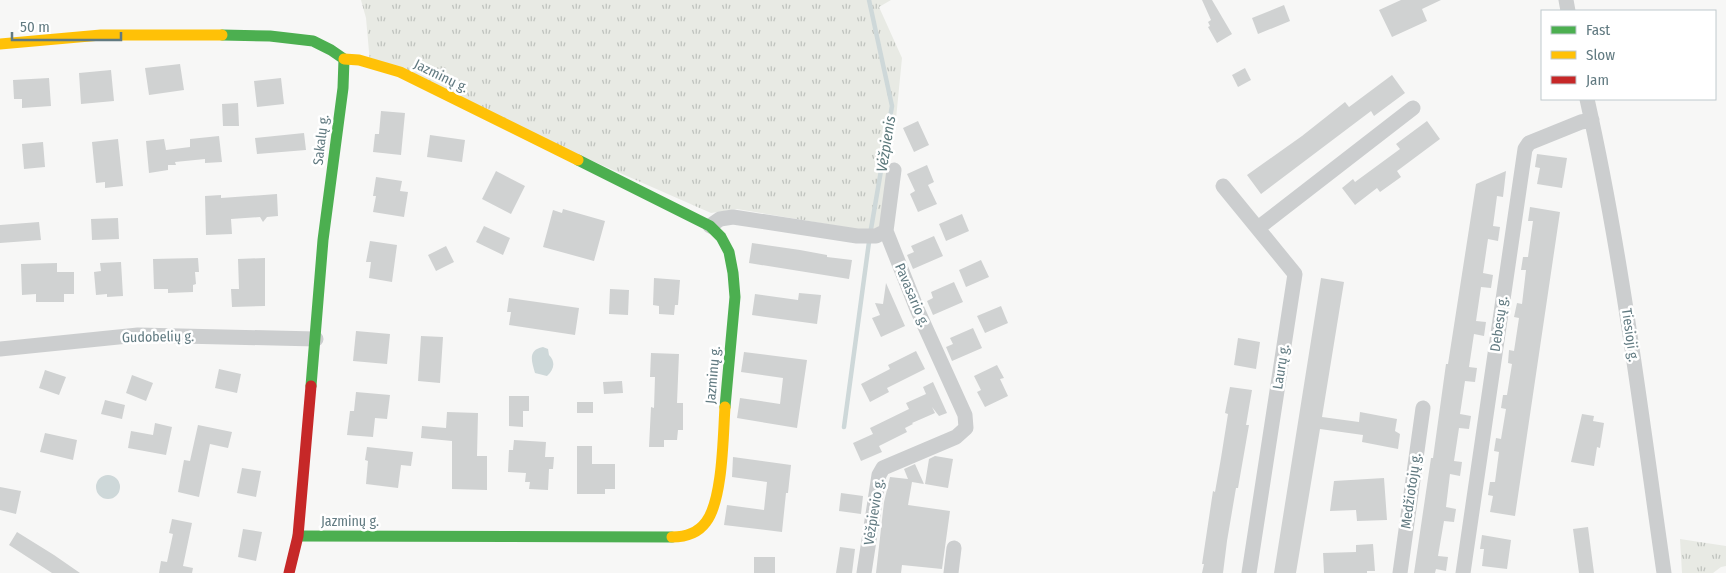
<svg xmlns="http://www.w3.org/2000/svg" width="1726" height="573" viewBox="0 0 1726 573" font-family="'Fira Sans Condensed',sans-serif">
	<defs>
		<pattern id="grass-tufts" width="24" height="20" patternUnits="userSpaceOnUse" patternTransform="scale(1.25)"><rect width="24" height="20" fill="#e8eae4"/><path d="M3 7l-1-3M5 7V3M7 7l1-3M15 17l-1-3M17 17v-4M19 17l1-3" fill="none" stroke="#bfc3be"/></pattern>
	</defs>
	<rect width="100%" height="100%" fill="#f7f7f6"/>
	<!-- grass -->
	<path fill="url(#grass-tufts)" d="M361,0H891L879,7L902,58L895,129L881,229L862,230L737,209L711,213L370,63L366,18Z
		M1680,539L1726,546V566L1721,567L1713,573H1682Z"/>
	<!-- water -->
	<path fill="#ced8d9" d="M543,347L548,349L549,355C556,362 554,370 547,376L535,373C532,362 527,350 543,347Z
		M96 487a12 12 0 1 1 24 0a12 12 0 1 1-24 0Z"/>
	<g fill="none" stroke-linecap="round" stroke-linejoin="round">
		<!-- stream -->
		<path stroke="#ced8d9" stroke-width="4.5" d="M869,0L892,106L871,229
			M844,427L869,242"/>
	</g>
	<!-- building -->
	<path fill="#d0d2d2" d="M1202,0H1212L1232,34L1217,43L1208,27L1210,26L1208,22L1211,20Z
		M1401,0H1441L1422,9L1427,21L1392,37L1379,10Z
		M1284,5L1290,21L1258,34L1252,18Z
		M180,64L184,90L149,95L145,68Z
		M1245,68L1251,80L1238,87L1232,75Z
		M111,70L114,101L81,104L79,73Z
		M1392,75L1405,93L1374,116L1371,111L1261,194L1247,175L1302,136L1345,102L1349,107Z
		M49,78L51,106L22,108V99H14L13,80Z
		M281,78L284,104L257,107L254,81Z
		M238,103L239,126H223L222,104Z
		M381,111L405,113L401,155L373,152L375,134H379Z
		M918,121L929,145L914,152L903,128Z
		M1427,121L1440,139L1397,171L1401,177L1380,192L1377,188L1355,205L1342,188L1353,179L1355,182L1400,149L1396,144Z
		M304,133L306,150L257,154L255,138Z
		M430,135L465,140L462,162L427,157Z
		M219,136L222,162L205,163V159L175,162L176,165H168V170L149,173L146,141L164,139L166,150L190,147V139Z
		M118,139L123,186L105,188V182L96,183L92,142Z
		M43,142L45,167L24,169L22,144Z
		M1537,154L1567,158L1562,188L1537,184L1540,168L1535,167Z
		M927,165L934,182L928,185L937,204L918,212L910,194L915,191L907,174Z
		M496,171L525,186L511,214L482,199Z
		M1506,171L1503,197L1497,196L1493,226L1500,227L1498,241L1488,239L1483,273L1493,275L1491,288L1481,287L1476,321L1486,322L1484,336L1474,334L1469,367L1477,368L1475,382L1465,381L1460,414L1471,416L1469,429L1459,428L1454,461L1462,462L1460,476L1450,474L1446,507L1456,509L1454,522L1444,521L1438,556L1448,557L1446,571L1436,569L1435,573H1414L1431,458H1433L1446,364H1448L1476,184Z
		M376,177L402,181L400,191L408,192L404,217L373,212L376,196H373Z
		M277,194L278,216L267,217L263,222L260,217L231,219L232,234L206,235L205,196L221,195V198Z
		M1530,207L1560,212L1515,516L1490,512L1493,496L1488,495L1490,482H1495L1499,452L1494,451L1496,438L1501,439L1506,409L1501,408L1503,395H1507L1512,364L1508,363L1509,350L1514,351L1519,318L1514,317L1517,303L1522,304L1526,270H1521L1523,257H1528L1533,221H1528Z
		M563,209L605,221L594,261L543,247L553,210L562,213Z
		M962,214L969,231L946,241L939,224Z
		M118,218L119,239L92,240L91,219Z
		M39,222L41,240L0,243V225Z
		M484,226L510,238L503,255L476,242Z
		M934,236L943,256L913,269L907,255L914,252L911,246Z
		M370,241L397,245L392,282L369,278L371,262H366Z
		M752,243L800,250L827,255V257L852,260L849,279L749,263Z
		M446,246L454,262L436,271L428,255Z
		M198,258L199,272H195L196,284L193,285V292L168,293V289H154L153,259Z
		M265,258V306L232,307L231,289H239L238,259Z
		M981,260L989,277L966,287L959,270Z
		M121,262L123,296L107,297V294L96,295L94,272L101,271L100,263Z
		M57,263V272H74V294H64V302H36V294L22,295L21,264Z
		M654,278L680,280L678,305H675L674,315L659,314V306L653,305Z
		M1321,278L1344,282L1322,417L1359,422L1360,412L1397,419L1395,431L1400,434L1398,449L1362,442L1363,435L1320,429L1296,573H1274Z
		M954,282L963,302L933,315L927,301L933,298L931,292Z
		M886,283L905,326L881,337L872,318L880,315L875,303L883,304Z
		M610,289L629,290L628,315L609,314Z
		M799,293L821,295L817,324L752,315L755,294L798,300Z
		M509,298L579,308L575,335L509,325L511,312H507Z
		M1001,306L1008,323L985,333L977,316Z
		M973,328L982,348L952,361L946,347L953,344L950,338Z
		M356,331L390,334L387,364L353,361Z
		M421,336L443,337L440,383L418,381Z
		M1238,338L1260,342L1256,369L1234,365Z
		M916,351L925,369L887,388L889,392L870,402L861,384L890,369L888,365Z
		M744,352L807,360L797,428L737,418L740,398L780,404L783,378L741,372Z
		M651,353L679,354L677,403H683V430H678L677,440H664V447H649L651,407L654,408L655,377H650Z
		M997,365L1004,378L1000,379L1008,396L985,407L977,392L981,390L974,376Z
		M219,369L241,374L237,393L215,388Z
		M45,370L66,377L59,395L39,388Z
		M132,375L153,383L146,401L126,393Z
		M622,381L623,393L604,394L603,382Z
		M933,382L947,413L939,416L932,407L935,413L912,423L913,424L905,428L907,432L879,446L882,452L861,461L853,443L873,434L870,428L909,409L906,403L926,394L923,387Z
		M1230,387L1252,390L1246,425H1249L1238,488H1236L1227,541L1223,573H1202L1204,564H1202L1213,491L1215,492L1221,458L1228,414L1225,413Z
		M356,392L390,395L387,419L375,418L373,437L347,435L350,411H354Z
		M509,396H529V411H523V427L509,426Z
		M105,400L125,405L122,419L101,414Z
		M577,402H593V413H577Z
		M447,412L478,413L477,456H487V490L452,489V441L421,438L422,426L446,428Z
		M1582,414L1594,416L1593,421L1604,423L1600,448L1597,447L1594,466L1571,462Z
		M155,423L172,427L166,455L128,448L131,431L153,435Z
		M198,425L232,432L228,448L210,444L199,497L178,492L184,460L190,461Z
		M45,433L77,440L73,460L40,452Z
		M514,440L546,442L545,457H554L553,469H549L548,490L529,489L530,482H525L526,473L508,472L509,450H513Z
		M577,446H592V464H615V489H605V494H577Z
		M367,447L413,452L411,466L401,465L398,488L366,484L368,461L365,460Z
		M935,456L953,459L948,488L925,484L929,459Z
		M733,457L791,465L788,493H786L782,532L724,525L727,505L764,510L767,482L732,477Z
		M915,464L924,484L912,482L908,505L950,511L942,569L902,565L901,573H876L884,502L890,477L908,479L904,469Z
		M242,468L261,471L256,497L237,493Z
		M1384,478L1387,520L1357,521L1356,510L1330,511L1334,481Z
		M0,487L21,491L16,514L0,510Z
		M841,493L863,496L861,514L839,511Z
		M172,519L192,523L183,566L193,568L192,573H159L161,561L167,562L173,534L169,533Z
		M1588,527L1594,573H1579L1573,529Z
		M243,529L262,532L256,561L238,557Z
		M17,532L54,555L80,573H52L9,545Z
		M1482,535L1511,540L1507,569L1482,566L1484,549H1480Z
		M1373,544L1375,571H1367V573H1324L1323,553L1356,552V545Z
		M840,547L855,549L852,573H836Z
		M754,557H775V573H754Z"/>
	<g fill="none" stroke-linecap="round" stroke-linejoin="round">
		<!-- street -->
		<path stroke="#cccecf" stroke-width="15" d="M1566,0L1568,11
			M1587,99C1622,255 1641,414 1664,573
			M1223,186L1295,274L1249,573
			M710,226L720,219L733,217L857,236H876L886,231
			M1258,228L1413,108
			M0,349L138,335L316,339
			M864,573L879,475L883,468L956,437L966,428L965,415L917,309L886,231L894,170
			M951,573L954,548
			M1400,573L1423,408
			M1463,573L1525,149L1529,143L1581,122L1592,120"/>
		<!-- fast -->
		<path stroke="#4caf50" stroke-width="11" d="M222,35L270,36L313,41L331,50L344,59L343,88L323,240L311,386
			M578,160L710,226L721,237L729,252L733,273L735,297L725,407
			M298,536L672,537"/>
		<!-- slow -->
		<path stroke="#ffc107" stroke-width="11" d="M0,44L101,35H222
			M344,59L359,60L400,72L578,160
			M672,537C686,537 698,533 706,522C723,500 723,435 725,407"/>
		<!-- jam -->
		<path stroke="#c62828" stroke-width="11" d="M289,573L298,536L311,386"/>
	</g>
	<g text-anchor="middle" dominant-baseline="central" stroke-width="5" stroke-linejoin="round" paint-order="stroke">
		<!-- street labels -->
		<g font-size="14" fill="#617a81" stroke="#fff">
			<text transform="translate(441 76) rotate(26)">Jazminų g.</text>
			<text transform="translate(321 140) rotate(-83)">Sakalų g.</text>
			<text transform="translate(912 295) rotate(67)">Pavasario g.</text>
			<text transform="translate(1499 324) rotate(-82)">Debesų g.</text>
			<text transform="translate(1630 335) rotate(82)">Tiesioji g.</text>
			<text transform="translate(158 337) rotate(-1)">Gudobelių g.</text>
			<text transform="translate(1281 367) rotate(-81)">Laurų g.</text>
			<text transform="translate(713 375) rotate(-85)">Jazminų g.</text>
			<text transform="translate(1411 491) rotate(-82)">Medžiotojų g.</text>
			<text transform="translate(874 512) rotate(-81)">Vėžpievio g.</text>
			<text x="350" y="521">Jazminų g.</text>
		</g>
		<!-- water labels -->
		<g font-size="15" font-style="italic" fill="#5c797c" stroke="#fff">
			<text transform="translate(886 144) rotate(-81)">Vėžpienis</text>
		</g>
	</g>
	<!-- legend -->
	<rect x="1541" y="10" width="175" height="90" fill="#ffffff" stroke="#c0cacd"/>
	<rect x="1551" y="26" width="25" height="8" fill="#4caf50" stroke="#c0cacd"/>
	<text x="1586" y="35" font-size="15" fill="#617a81">Fast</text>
	<rect x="1551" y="51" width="25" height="8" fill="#ffc107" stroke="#c0cacd"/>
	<text x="1586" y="60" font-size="15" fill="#617a81">Slow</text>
	<rect x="1551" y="76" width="25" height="8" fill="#c62828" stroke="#c0cacd"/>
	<text x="1586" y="85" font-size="15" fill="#617a81">Jam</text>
	<!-- scale -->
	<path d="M12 32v8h109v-8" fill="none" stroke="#617a81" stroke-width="2.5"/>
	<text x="20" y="32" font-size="15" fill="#617a81" stroke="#ffffff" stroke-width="4" paint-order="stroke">50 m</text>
</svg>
